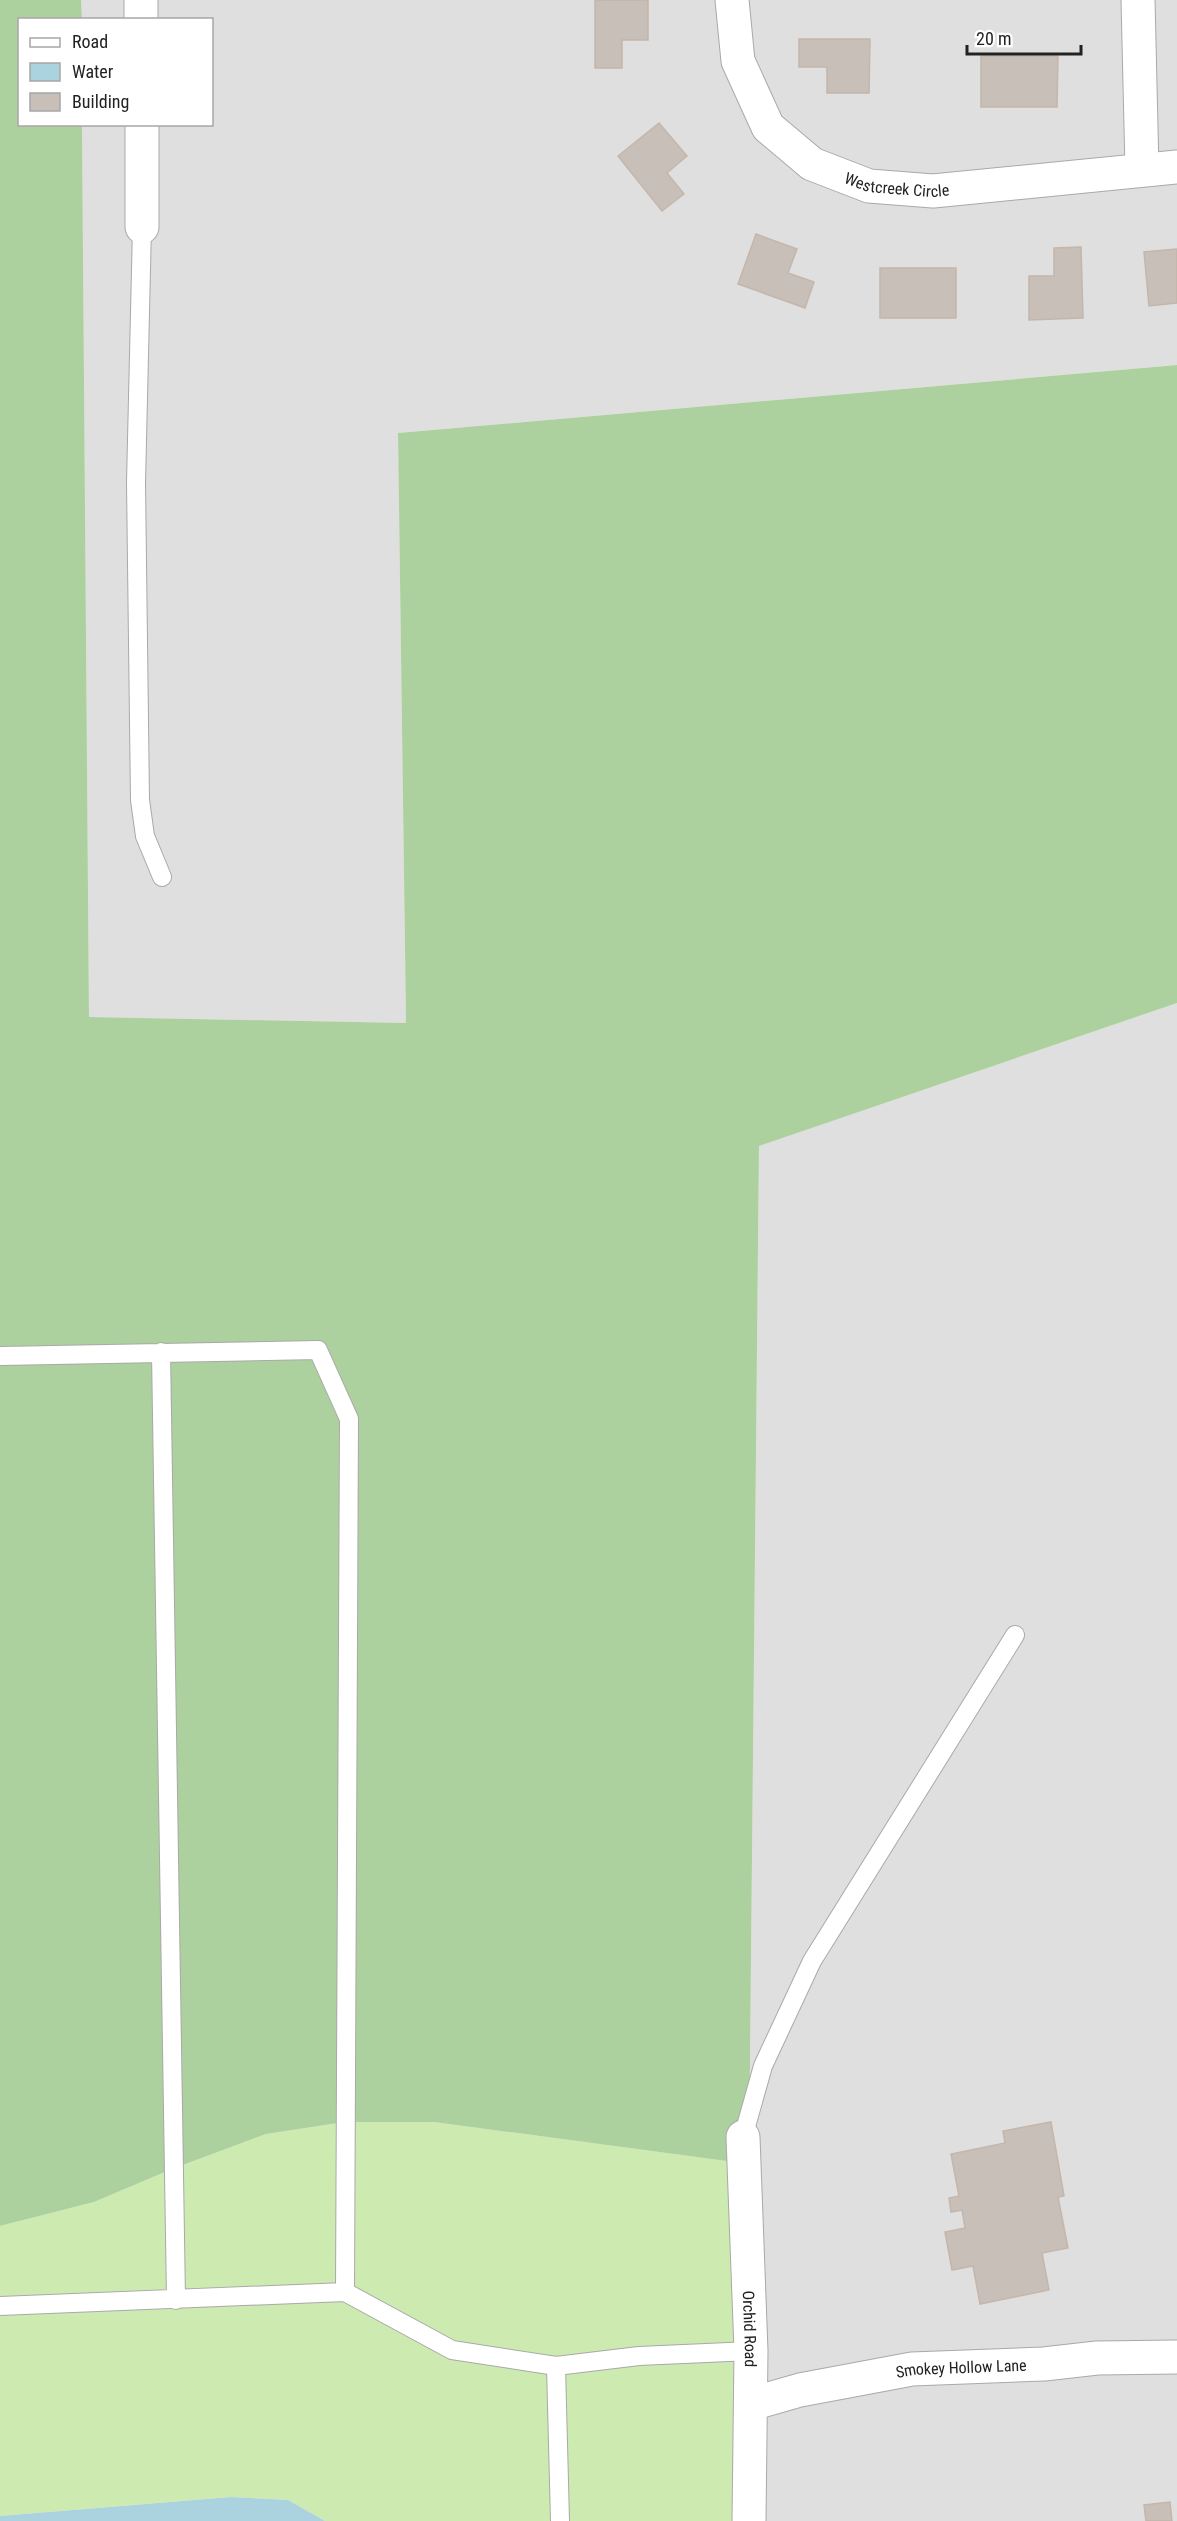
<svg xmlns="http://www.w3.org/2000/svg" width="1177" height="2521" viewBox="0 0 1177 2521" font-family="'Roboto Condensed',sans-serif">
	<rect width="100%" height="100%" fill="#f2efe9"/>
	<!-- residential -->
	<path fill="#e0dfdf" d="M81,0H1177V365L398,433L406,1023L89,1017L82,125L212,124V20L82,19Z
		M1177,1003V2521H754L749,2164L759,1146Z"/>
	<!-- grass -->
	<path fill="#cdebb0" d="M345,2122H434L749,2164L754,2521H325L288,2500L231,2497L0,2516V2226L94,2202L172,2169L266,2134Z"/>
	<!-- forest -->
	<path fill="#add19e" d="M0,0H81L82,19L20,20V124L82,125L89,1017L406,1023L398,433L1177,365V1003L759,1146L749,2164L434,2122H345L266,2134L172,2169L94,2202L0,2226Z"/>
	<!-- water -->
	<path fill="#aad3df" d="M231,2497L288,2500L325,2521H0V2516Z"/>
	<!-- building -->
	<path fill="#c7bfb8" stroke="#c4b6ab" stroke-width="1.5" d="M595,0H648V40H622V68H595Z
		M799,39H870L869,93H827V67H799Z
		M981,56H1058L1057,107H981Z
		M659,123L687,156L667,173L684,194L662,211L618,156Z
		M756,234L797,249L788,273L814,282L805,308L738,284Z
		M1081,247L1083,318L1029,320V276H1054V248Z
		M1177,249V303L1149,306L1144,252Z
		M880,268H956V318H880Z
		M1051,2122L1064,2196L1058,2197L1068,2248L1042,2253L1049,2290L980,2304L973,2266L952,2270L945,2232L965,2228L962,2210L951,2212L949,2198L959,2196L951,2154L1005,2143L1003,2131Z
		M1170,2502L1172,2521H1146L1144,2505Z"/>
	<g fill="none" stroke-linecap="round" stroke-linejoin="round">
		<!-- lane casing -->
		<g stroke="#a9a9a9" stroke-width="20">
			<path id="lane" d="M142,227L136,483L140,800L145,836L162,877
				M161,1352L176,2300
				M0,1356L318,1350L349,1419L345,2292L0,2306
				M743,2137L763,2066L812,1961L1015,1635
				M345,2292L452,2350L556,2366
				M560,2521L556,2366L639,2356L751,2351"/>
		</g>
		<!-- street casing -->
		<g stroke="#a9a9a9" stroke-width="35">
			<g id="street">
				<path d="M141,0V20"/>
				<path id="s1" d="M732,0L738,61L768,127L812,164L869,186L933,191L1177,167"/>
				<path d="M1138,0L1142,169"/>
				<path d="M142,124V227"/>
				<path id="s2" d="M743,2137L751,2351L749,2521"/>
				<path id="s3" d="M751,2404L800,2390L912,2369L1044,2364L1097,2358L1177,2357"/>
			</g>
		</g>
		<!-- lane -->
		<use href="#lane" stroke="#fff" stroke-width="18"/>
		<!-- street -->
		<use href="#street" stroke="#fff" stroke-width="33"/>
	</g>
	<g text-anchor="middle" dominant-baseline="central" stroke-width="4.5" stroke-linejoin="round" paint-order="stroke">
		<!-- street labels -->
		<g font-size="16" fill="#222" stroke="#fff">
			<text stroke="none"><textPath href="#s1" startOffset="280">Westcreek Circle</textPath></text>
			<text stroke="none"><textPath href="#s2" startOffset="192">Orchid Road</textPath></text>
			<text stroke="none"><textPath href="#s3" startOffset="214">Smokey Hollow Lane</textPath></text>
		</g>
	</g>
	<!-- legend -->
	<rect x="18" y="18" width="195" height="108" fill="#ffffff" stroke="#a7a7a7" stroke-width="1.5"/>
	<rect x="30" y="38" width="30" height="9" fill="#ffffff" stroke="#a7a7a7" stroke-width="1.5"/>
	<text x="72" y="48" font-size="18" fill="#222222">Road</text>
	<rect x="30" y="63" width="30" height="18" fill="#aad3df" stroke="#a7a7a7" stroke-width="1.5"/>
	<text x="72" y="78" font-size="18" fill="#222222">Water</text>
	<rect x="30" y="93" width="30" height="18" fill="#c7bfb8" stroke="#a7a7a7" stroke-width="1.5"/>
	<text x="72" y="108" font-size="18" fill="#222222">Building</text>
	<!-- scale -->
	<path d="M967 45v9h114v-9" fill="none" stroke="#222222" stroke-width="3"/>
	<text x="976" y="45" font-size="18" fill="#222222" stroke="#ffffff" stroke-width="4.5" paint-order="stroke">20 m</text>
</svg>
